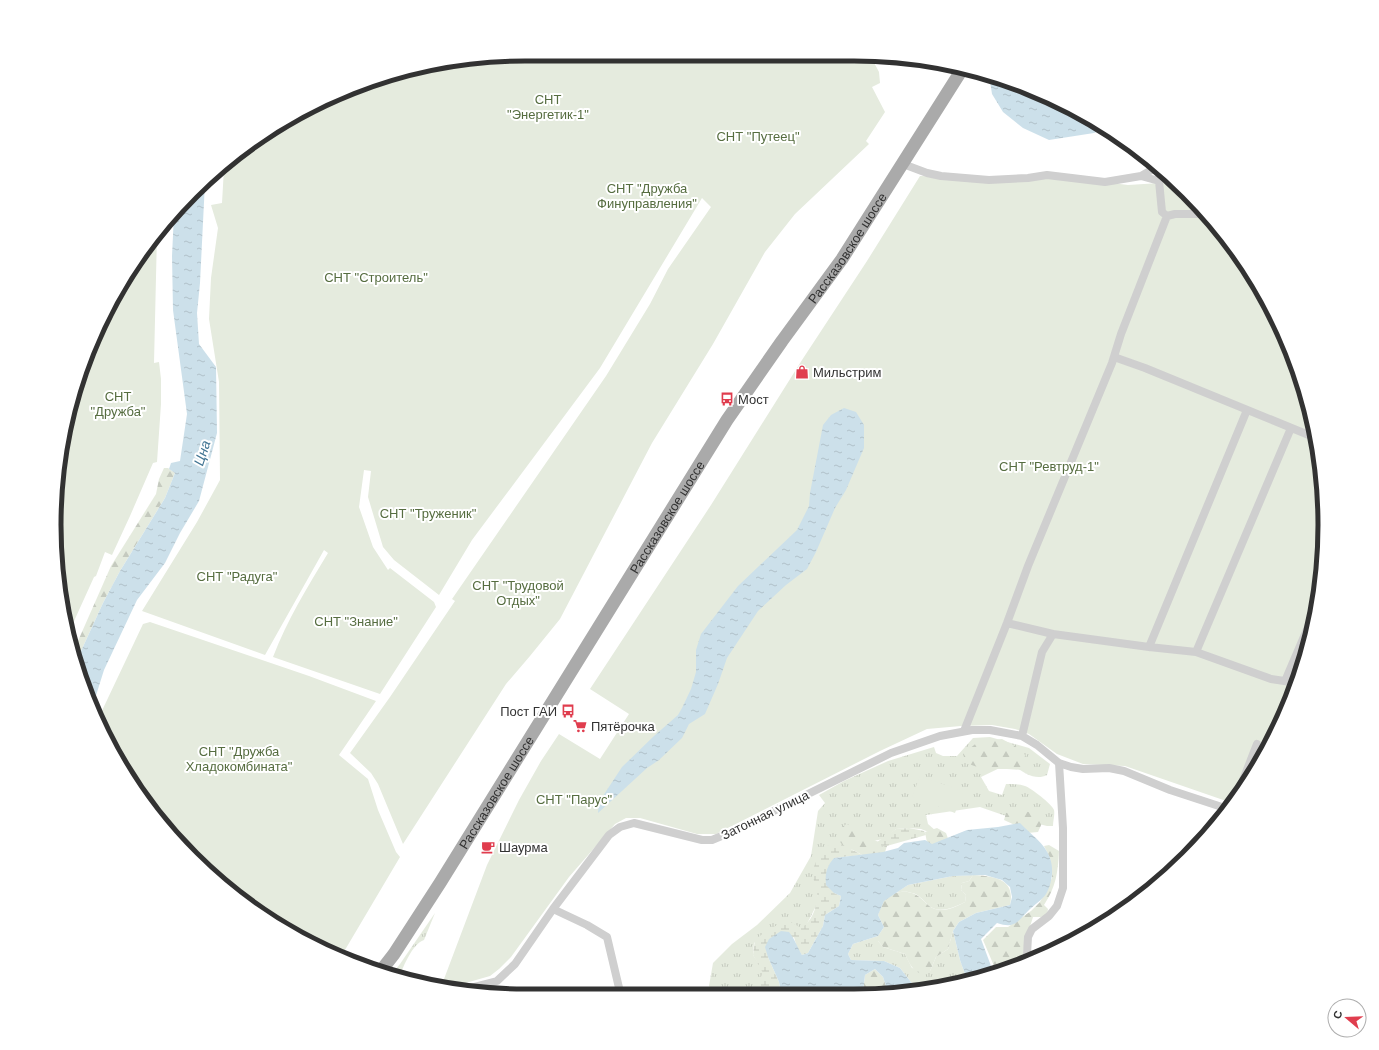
<svg xmlns="http://www.w3.org/2000/svg" width="1379" height="1050" viewBox="0 0 1379 1050" font-family="Helvetica,sans-serif">
	<defs>
		<pattern id="grass-tufts" width="24" height="20" patternUnits="userSpaceOnUse"><rect width="24" height="20" fill="#e5ebde"/><path d="M3 7l-1-3M5 7V3M7 7l1-3M15 17l-1-3M17 17v-4M19 17l1-3" fill="none" stroke="#c5cabf"/></pattern>
		<pattern id="forest-firs" width="22" height="20" patternUnits="userSpaceOnUse"><rect width="22" height="20" fill="#e5ebde"/><path d="M5 1l3.5 6h-7zM16 11l3.5 6h-7z" fill="#c5cabf"/></pattern>
		<pattern id="wetland-marsh" width="20" height="14" patternUnits="userSpaceOnUse"><rect width="20" height="14" fill="#e5ebde"/><path d="M1 5h8M5 5V1M11 12h8M15 12V8" fill="none" stroke="#c5cabf"/></pattern>
		<pattern id="water-ripples" width="26" height="14" patternUnits="userSpaceOnUse"><rect width="26" height="14" fill="#cce0ea"/><path d="M2 4q2-2 4 0t4 0M15 11q2-2 4 0t4 0" fill="none" stroke="#b0c1c9"/></pattern>
	</defs>
	<rect width="100%" height="100%" fill="#fff"/>
	<!-- grass -->
	<path fill="url(#grass-tufts)" d="M990,737L1029,748L1050,764L1047,775C1034,782 1020,770 1010,763L981,777L989,791L1002,795L1006,784C1013,784 1019,784 1025,786C1031,788 1052,804 1054,810C1055,815 1053,821 1053,826H1047L1003,815L980,807L926,815L928,824L936,831L931,833L921,829L909,828L896,829L884,839L838,847L817,894L818,902L804,930L766,933L754,943L753,955L765,973L755,992H713L709,986L713,963L732,944L757,925L790,893L811,856L818,811L825,803L819,795L844,781L888,761L934,747L936,753L943,756H957L973,738Z
		M973,875L969,881L962,883L961,890L966,895L965,902C953,908 938,915 927,904C923,900 918,894 912,893C908,891 901,892 897,892L908,885L953,876Z
		M435,913L424,940C412,944 404,966 399,977L391,975L400,964Z
		M953,931L960,960L967,980L923,990L914,986L900,968L884,961L851,960L848,954L853,944L878,936V941L883,947L905,954L912,968L930,971L936,957L948,949Z"/>
	<!-- forest -->
	<path fill="url(#forest-firs)" d="M164,468H168L175,473L165,498L120,571L103,603L76,662L74,650L100,591L111,566L156,494L159,479Z
		M1002,739L1022,750L1029,763L1024,770L1007,769H983L966,763L963,754L979,741Z
		M1023,811L1039,814L1043,821L1038,832L1027,833L1019,827L1004,820L1006,813Z
		M847,824L866,836L887,846L884,855L866,857L853,850L845,848L837,838L840,828Z
		M937,828L946,833L950,844L928,848L925,832Z
		M1049,845L1059,851C1058,872 1056,887 1044,905L1048,909L1047,915L1041,917H1033C1030,928 1020,951 1024,962L1006,971L997,973L983,940L996,927H1008L1031,911L1040,902L1052,878L1050,858L1044,846Z
		M973,875C994,876 1016,879 1010,905L976,913L959,922L953,931L948,949L936,957L930,971L925,975C913,972 910,965 905,954L883,947L878,941V936L884,927L878,915C880,910 881,904 884,900C892,891 908,889 918,896C924,900 928,907 935,909C946,912 955,907 965,902L966,895L961,890L962,883L969,881Z
		M875,969L883,977L888,992H863L865,975Z"/>
	<!-- wetland -->
	<path fill="url(#wetland-marsh)" d="M909,828L924,831L926,835L883,847L877,842L896,829Z
		M843,845L862,855L834,858V893L841,896L839,906L825,915L823,926L808,953L802,955L797,948L794,937L768,957L779,982L781,992H753L763,973L753,955L755,939L780,923L791,922L801,928C812,922 818,905 817,893C816,886 813,880 813,874C813,863 820,855 827,846Z"/>
	<!-- garden -->
	<path fill="#e5ebde" d="M525,54L870,55L879,72L880,83L872,87L885,112L866,141L869,144L795,214L765,252L713,344L652,443L560,619L530,656L506,684L403,844L378,784L371,773L350,753L390,697L455,601L452,599L606,376L650,304L668,269L711,207L702,198L600,368L472,540L439,595L394,560L383,547L368,497L371,471L364,470L359,507L373,547L388,570L390,568L434,602L436,607L380,694L273,657C287,620 308,586 328,553L324,550L265,655L142,611L197,522L220,480L219,382L209,319L211,278L218,228L211,205L222,203L224,168L289,117L403,70Z
		M1159,169L1187,192L1245,263L1289,345L1316,433L1325,525L1316,617L1289,705L1246,786L1232,803L1125,766L1083,764L1057,754L1029,734L1015,729L992,725L961,726L927,729L880,751L716,834H697L640,818H626L615,824L569,877L511,957L499,969L490,976L448,988L441,987L487,865L519,800L541,761L559,734L600,759L629,714L590,689L711,505L802,360L867,261L920,176L1002,178L1047,175L1128,185L1160,183Z
		M157,234L154,363L159,362L161,379V404L157,462L153,463L130,516L112,555L105,552L96,576L94,577L70,630L55,556L63,433L103,316L134,263Z
		M150,622L309,676L376,701L339,755L368,779L378,810L396,852L400,857L342,955L264,917L192,858L134,787L99,717L143,624Z
		M920,776L963,791L955,813L912,797Z"/>
	<!-- water -->
	<path fill="url(#water-ripples)" d="M989,75L1062,102L1106,128L1094,133L1049,140L1023,128L1003,112L992,94Z
		M205,182L200,283L197,313L199,344L216,367L217,433L199,501L180,533L165,563L137,600L104,670L93,705L79,677L76,662L103,603L120,571L165,498L175,473L169,469L171,463L180,461L187,414L173,310L172,256L174,214L192,192Z
		M844,408L856,412L864,425V448L846,490L835,508L816,552L807,569L786,585L758,611L727,658L718,684L705,714L689,724L682,738L659,760L647,768L598,813L599,802L622,767L654,736L678,715L682,708L691,689L696,672V650L701,634L738,586L797,530L809,506L810,493L823,425L831,415Z
		M1020,823C1030,834 1045,843 1050,858C1054,869 1052,884 1046,894C1042,900 1034,905 1028,911C1017,922 1015,929 997,923L981,939L994,974L967,980L960,960L953,931L959,922L976,913L1010,905L1012,897L1010,887L1002,880L985,875L953,876L908,885L884,901L878,915L884,927L878,936L853,944L848,954L851,960L884,961L900,968L914,986L923,990L915,992H888L883,977L875,969L865,975L863,992H781L779,982L768,957L765,947L769,939L781,931L789,932C795,939 797,947 802,955L808,953L823,926L825,915L839,906L841,896L834,893L826,885C825,875 826,867 834,858L883,852L898,848L904,843L925,840L932,844L967,830L998,827Z"/>
	<g fill="none" stroke-linecap="round" stroke-linejoin="round">
		<!-- minor -->
		<path stroke="#cfcfcf" stroke-width="8" d="M903,164L927,173L941,176L989,180L1028,178L1047,175L1105,182L1141,176L1157,167
			M1141,176L1159,181L1162,212L1167,216L1175,214H1205
			M1114,357L1145,368L1316,438
			M1007,623L1053,634L1042,652L1022,736
			M1053,634L1149,647L1196,652L1271,679L1291,682L1297,681
			M1149,647L1247,410
			M1196,652L1291,428
			M1285,681L1317,606
			M964,731L1007,623L1028,566L1112,363L1121,334L1167,216
			M1236,798L1257,744
			M553,909L587,925L607,937L620,992
			M1028,960L1027,954L1028,937L1032,929L1049,916L1057,906L1063,888V828L1059,763
			M458,991L497,981L515,964L553,909L609,835L620,827L634,823L702,840H712L731,832L891,753L940,736L972,730H990L1022,736L1037,745L1059,763L1071,767L1083,769L1109,768L1124,771L1170,790L1228,809"/>
		<!-- primary -->
		<path stroke="#aaa" stroke-width="13" id="s1" d="M380,972L394,954L440,883L727,420L782,341L842,259L963,68"/>
	</g>
	<!-- icons -->
	<defs>
		<g id="shop-bare" transform="scale(1.08)"><path d="M-5-2.5h2.3a2.7 3.5 0 0 1 5.4 0H5L5.5 6h-11ZM-1.5-2.5h3a1.5 2.3 0 0 0-3 0Z" fill="#e03d4e" stroke="#fff" stroke-width="2.5" paint-order="stroke"/></g>
		<g id="bus-bare" transform="scale(1.08)"><path d="M-5-6H5V4H4V6H2V4H-2V6H-4V4H-5ZM-3.5-4V0h7V-4ZM-3.5 1.2v1.5H-2V1.2ZM2 1.2v1.5H3.5V1.2Z" fill="#e03d4e" stroke="#fff" stroke-width="2.5" paint-order="stroke"/></g>
		<g id="supermarket-bare" transform="scale(1.08)"><path d="M-6-5.5h2.5l.6 2H6L4.5 2H-2.5L-4.4-4H-6ZM-1.5 3.2a1.3 1.3 0 1 0 .1 0ZM3 3.2a1.3 1.3 0 1 0 .1 0Z" fill="#e03d4e" stroke="#fff" stroke-width="2.5" paint-order="stroke"/></g>
		<g id="cafe-bare" transform="scale(1.08)"><path d="M-5.5-4.5H6V0H3Q3 3.5 0 3.5H-2.5Q-5.5 3.5-5.5 0ZM3-3.2v2h1.7v-2ZM-6 4.5H4V6H-6Z" fill="#e03d4e" stroke="#fff" stroke-width="2.5" paint-order="stroke"/></g>
	</defs>
	<g fill-rule="evenodd">
		<use href="#shop-bare" x="802" y="372"/>
		<use href="#bus-bare" x="727" y="399"/>
		<use href="#bus-bare" x="568" y="711"/>
		<use href="#supermarket-bare" x="580" y="726"/>
		<use href="#cafe-bare" x="488" y="847"/>
	</g>
	<g text-anchor="middle" dominant-baseline="central" stroke-width="4" stroke-linejoin="round" paint-order="stroke">
		<!-- park labels -->
		<g font-size="13" fill="#566d40" stroke="#fff">
			<text x="548" y="99">СНТ<tspan x="548" dy="15">"Энергетик-1"</tspan></text>
			<text x="758" y="136">СНТ "Путеец"</text>
			<text x="647" y="188">СНТ "Дружба<tspan x="647" dy="15">Финуправления"</tspan></text>
			<text x="376" y="277">СНТ "Строитель"</text>
			<text x="118" y="396">СНТ<tspan x="118" dy="15">"Дружба"</tspan></text>
			<text x="1049" y="466">СНТ "Ревтруд-1"</text>
			<text x="428" y="513">СНТ "Труженик"</text>
			<text x="237" y="576">СНТ "Радуга"</text>
			<text x="518" y="585">СНТ "Трудовой<tspan x="518" dy="15">Отдых"</tspan></text>
			<text x="356" y="621">СНТ "Знание"</text>
			<text x="239" y="751">СНТ "Дружба<tspan x="239" dy="15">Хладокомбината"</tspan></text>
			<text x="574" y="799">СНТ "Парус"</text>
		</g>
		<!-- street labels -->
		<g font-size="13" fill="#323232" stroke="#fff">
			<text stroke="none"><textPath href="#s1" startOffset="862">Рассказовское шоссе</textPath></text>
			<text stroke="none"><textPath href="#s1" startOffset="538">Рассказовское шоссе</textPath></text>
			<text stroke="none"><textPath href="#s1" startOffset="214">Рассказовское шоссе</textPath></text>
			<text transform="translate(765 815) rotate(-26)">Затонная улица</text>
		</g>
		<!-- poi labels -->
		<g font-size="13" fill="#323232" stroke="#fff" text-anchor="start">
			<text x="813" y="372">Мильстрим</text>
			<text x="738" y="399">Мост</text>
			<text x="557" y="711" text-anchor="end">Пост ГАИ</text>
			<text x="591" y="726">Пятёрочка</text>
			<text x="499" y="847">Шаурма</text>
		</g>
		<!-- water labels -->
		<g font-size="14" font-style="italic" fill="#417593" stroke="#fff">
			<text transform="translate(202 453) rotate(-72)">Цна</text>
		</g>
	</g>
	<!-- crop -->
	<path d="M0 0H1379V1050H0ZM525 61H854A464 464 0 0 1 1318 525V525A464 464 0 0 1 854 989H525A464 464 0 0 1 61 525V525A464 464 0 0 1 525 61Z" fill="#fff" fill-rule="evenodd"/>
	<path fill="none" stroke="#323232" stroke-width="5" d="M525 61H854A464 464 0 0 1 1318 525V525A464 464 0 0 1 854 989H525A464 464 0 0 1 61 525V525A464 464 0 0 1 525 61Z"/>
	<!-- north arrow -->
	<g transform="translate(1347 1018) rotate(289)"><circle r="19" fill="#ffffff" stroke="#adadad"/>
	<path d="M0-3L7 15L0 10L-7 15Z" fill="#e03d4e"/>
	<text y="-6" font-size="11" font-weight="bold" text-anchor="middle" fill="#323232">С</text>
	</g>
</svg>
